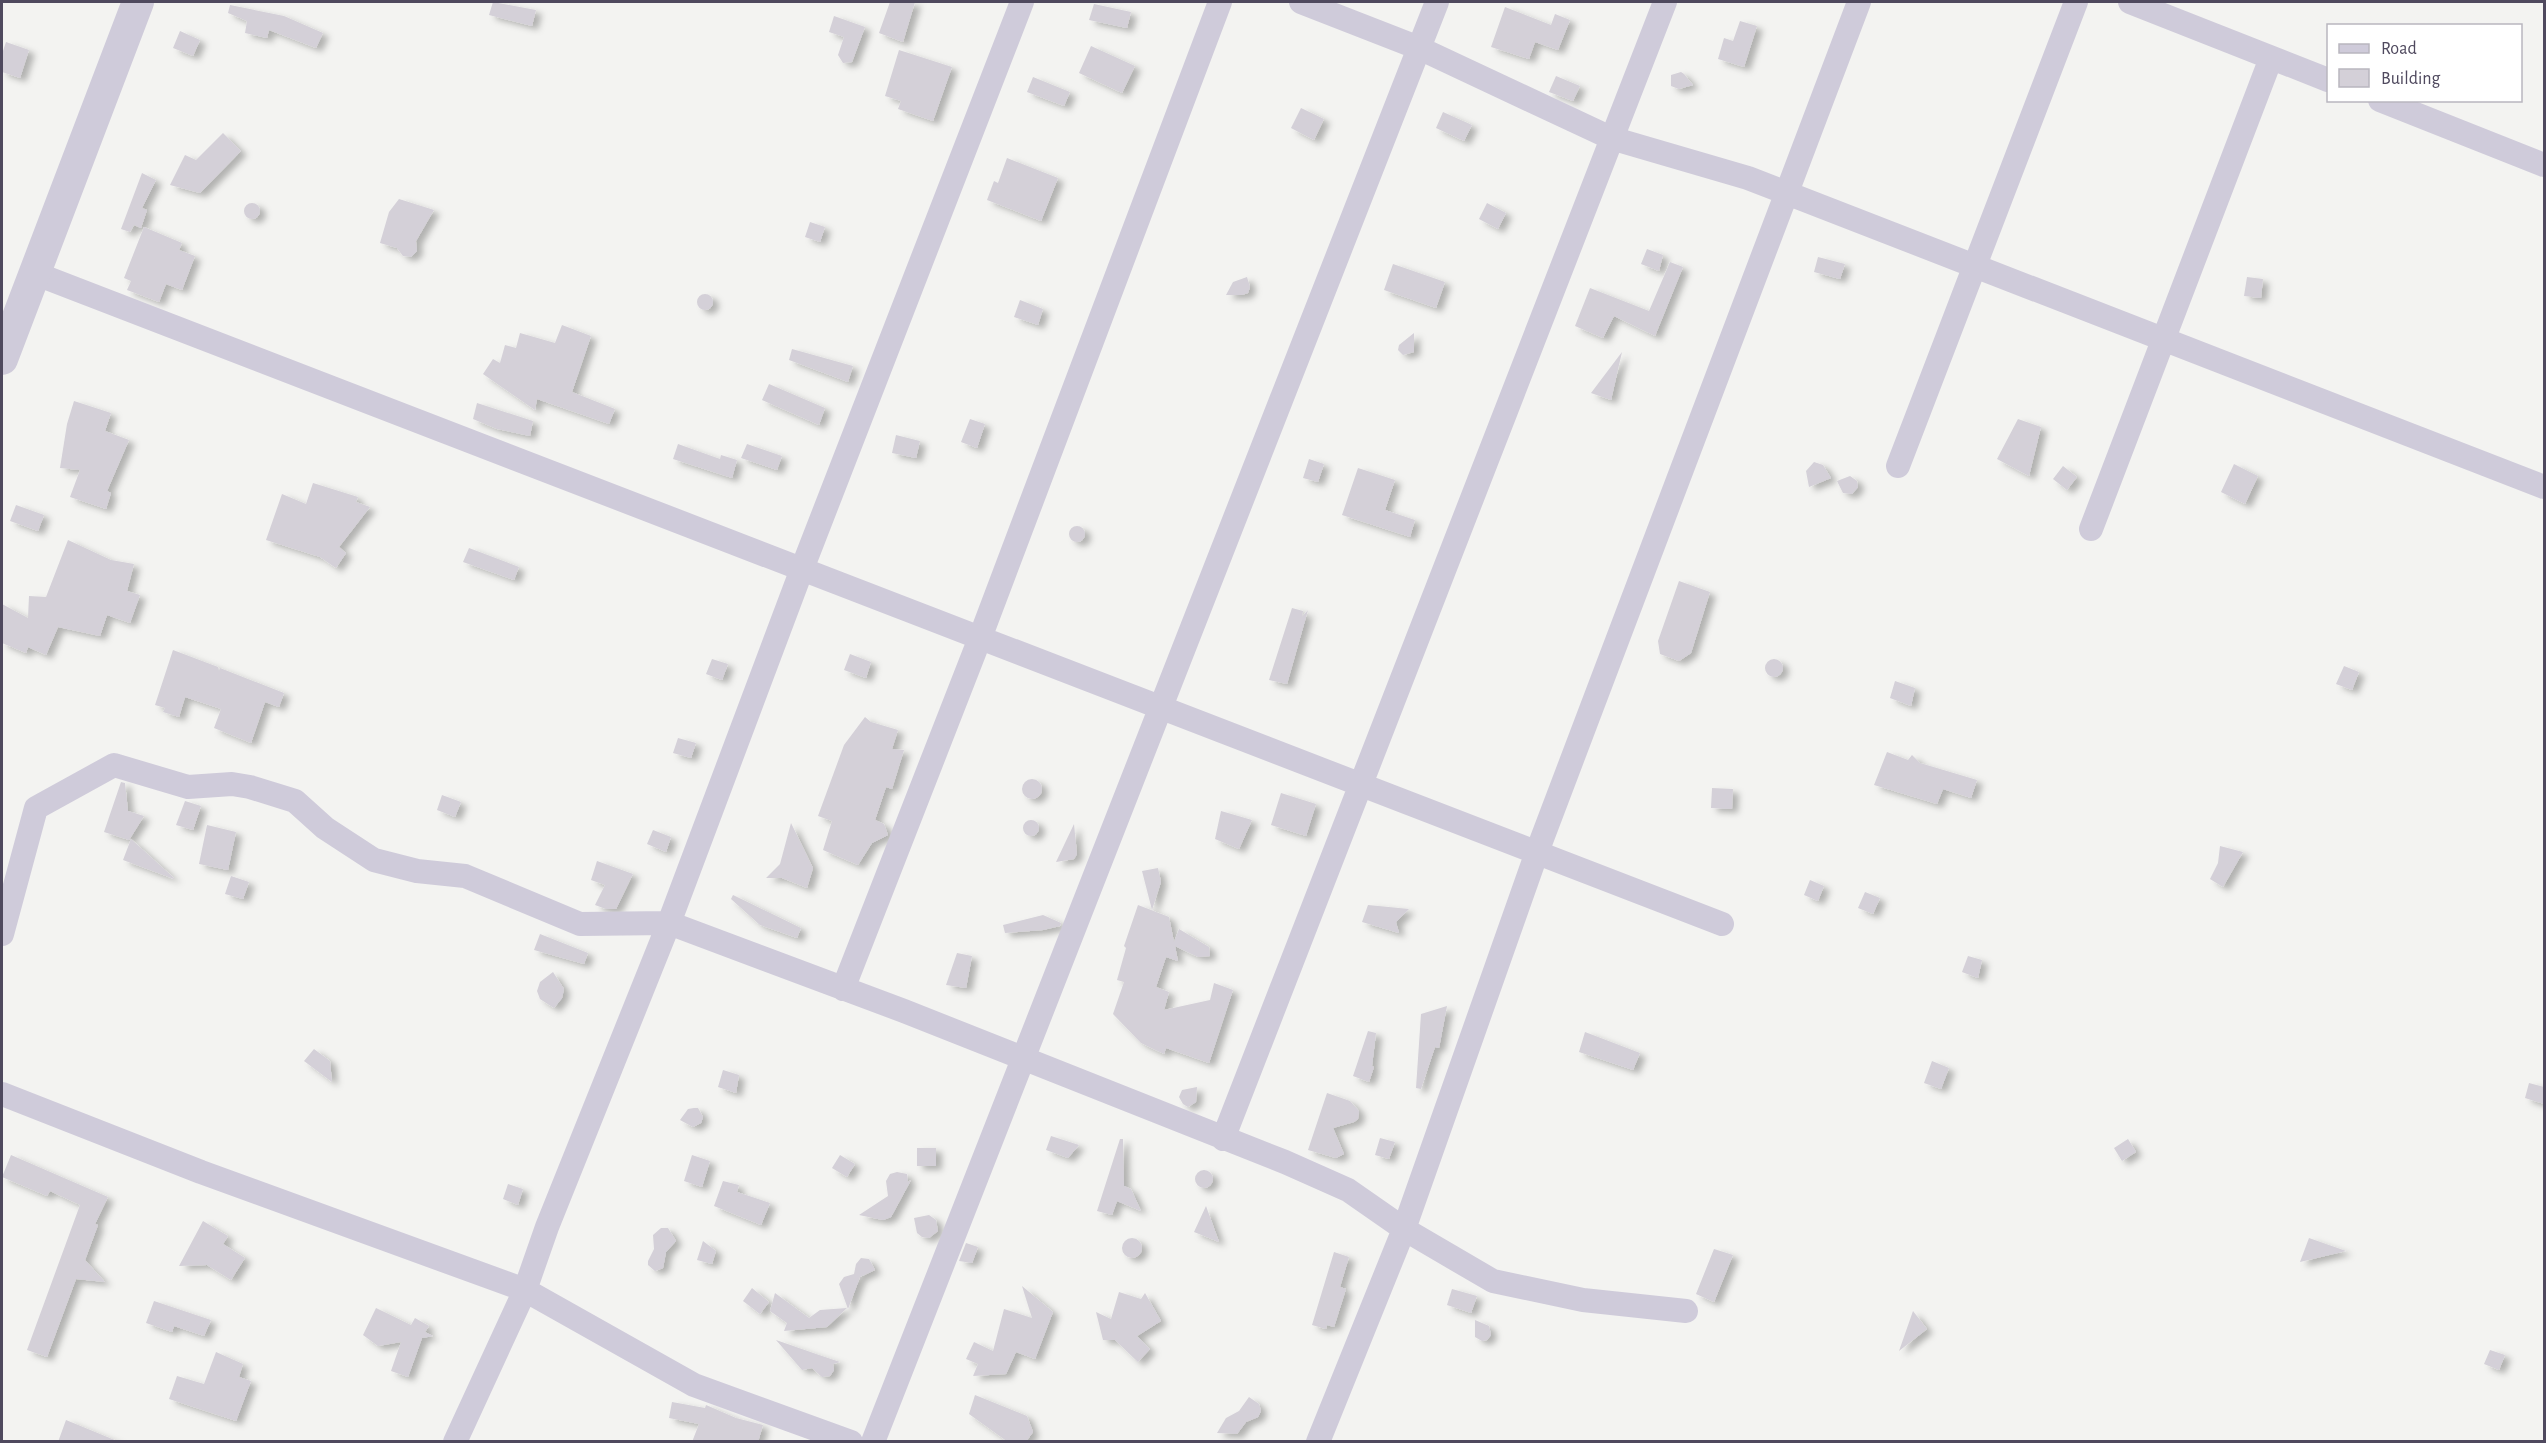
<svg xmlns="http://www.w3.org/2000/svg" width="2546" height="1443" viewBox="0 0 2546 1443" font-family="'Alegreya Sans',sans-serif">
	<defs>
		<filter id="shadow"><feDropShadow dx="6" dy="4" stdDeviation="3" flood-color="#0004"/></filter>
	</defs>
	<rect width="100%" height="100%" fill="#f3f3f1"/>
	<!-- building -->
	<path fill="#d4d0d8" filter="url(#shadow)" d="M493,2L536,10L532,26L489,15Z
		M890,2H915L903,42L879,33Z
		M1094,4L1131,12L1127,28L1089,20Z
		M230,5L284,16L323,33L316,48L269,30L267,38L245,33L247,21L228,13Z
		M1505,7L1551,25L1555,14L1570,20L1558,50L1535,42L1529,59L1491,47Z
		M834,16L865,27L852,62L843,63L838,55L844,37L829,32Z
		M1740,21L1757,26L1744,67L1718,59L1724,38L1733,41Z
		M180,31L200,40L193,56L173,48Z
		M6,42L29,50L20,78L2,72V54Z
		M1091,46L1135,66L1122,93L1079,73Z
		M899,50L952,67L933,121L898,109L901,101L885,96Z
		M1681,72L1684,74L1693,85L1679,89L1671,86V75Z
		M1556,76L1580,86L1573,101L1549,92Z
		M1033,77L1070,92L1064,106L1027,92Z
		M1301,108L1324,119L1314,140L1291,128Z
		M1443,112L1472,125L1464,141L1436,128Z
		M223,133L241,151L200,193L170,185L185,155L196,160Z
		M1007,158L1058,178L1041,221L987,200L994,181L998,183Z
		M142,173L156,180L142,208L147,210L141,228L134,225L130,232L121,229Z
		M399,199L434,210L416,241L417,251L411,257L403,256L397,248L380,243L389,212Z
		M244 211a8 8 0 1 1 16 0a8 8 0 1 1-16 0Z
		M1487,203L1506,213L1498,229L1479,219Z
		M810,222L825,227L820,242L805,237Z
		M144,227L182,243L179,250L195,256L182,290L166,284L159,302L127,290L131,281L124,278Z
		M1647,249L1663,255L1659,271L1641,264Z
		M1818,257L1845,264L1840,279L1814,272Z
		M1670,262L1683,267L1655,336L1614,316L1603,338L1575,326L1590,288L1649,311Z
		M1393,264L1445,282L1436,308L1384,290Z
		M1247,277L1250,287L1248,293L1242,295H1226L1233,282Z
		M2247,277L2263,279L2261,298L2244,296Z
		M697 302a8 8 0 1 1 16 0a8 8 0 1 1-16 0Z
		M1020,300L1043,309L1038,325L1014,317Z
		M562,325L591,336L572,392L615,409L609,424L537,399L535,410L483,374L493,359L500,363L505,345L516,348L520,333L555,343Z
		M1414,333V352L1403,355L1398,350L1399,345Z
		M792,349L853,366L848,382L789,360Z
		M1622,352L1611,400L1591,393Z
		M769,384L825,408L819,425L762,400Z
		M74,401L111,413L105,431L129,440L107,491L111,493L106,509L70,497L80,470L60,468L67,424Z
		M477,403L533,421L530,436L497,429L473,419Z
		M970,419L985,424L977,448L961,442Z
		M2018,419L2041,427L2029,476L1997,459Z
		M896,435L920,441L916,458L892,453Z
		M678,444L720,459L721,455L737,460L732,478L673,459Z
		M747,444L782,456L777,470L741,458Z
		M1309,459L1324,464L1318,482L1303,478Z
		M1814,462L1823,465L1831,478L1809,487L1806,471Z
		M2234,464L2258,476L2245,504L2221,492Z
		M2063,466L2077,477L2067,490L2053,479Z
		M1358,468L1395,480L1385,510L1415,520L1410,537L1342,515Z
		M1850,476L1857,481L1858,487L1852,494L1843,493L1837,481Z
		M313,483L358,497L356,502L370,507L339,547L346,553L336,568L320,557L266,540L282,494L306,504Z
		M16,505L44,515L38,531L10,521Z
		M1069 534a8 8 0 1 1 16 0a8 8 0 1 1-16 0Z
		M68,540L111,560L134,564L127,591L140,595L130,623L107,615L100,636L58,627L46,655L28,647L26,653L2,643V604L28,618L29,596L46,597Z
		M469,548L519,567L514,580L463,562Z
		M1679,581L1710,592L1691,653L1679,661L1660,654L1658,641Z
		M1292,608L1303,611L1302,617L1308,610L1287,684L1269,680Z
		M173,650L218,667L219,671L220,668L284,693L279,707L265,702L251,743L214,728L221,709L185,697L179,717L163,712L165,708L155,705Z
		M850,654L871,662L866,678L844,670Z
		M712,659L728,664L722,680L706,674Z
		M1765 668a9 9 0 1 1 18 0a9 9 0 1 1-18 0Z
		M2344,666L2359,672L2352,690L2336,684Z
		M1895,681L1915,688L1911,706L1890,698Z
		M865,717L871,722L898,730L892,749L904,750L892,789L886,787L875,820L884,824L888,835L872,843L858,865L823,850L832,821L818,816L844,745Z
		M678,738L696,743L691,758L673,753Z
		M1887,752L1908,760L1912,755L1920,763L1977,780L1971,798L1943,789L1937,804L1874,785Z
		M1022 789a10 10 0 1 1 20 0a10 10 0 1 1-20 0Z
		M121,782L125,783L128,811L144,816L129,840L104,832Z
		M1712,788L1733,789L1732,809L1711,808Z
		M1281,793L1316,804L1306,836L1271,825Z
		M442,795L461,802L455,817L437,810Z
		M185,801L201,806L193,830L176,825Z
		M1221,811L1252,820L1239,849L1215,839Z
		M1023 828a8 8 0 1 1 16 0a8 8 0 1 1-16 0Z
		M791,823L813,868L807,888L782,878H766L780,864Z
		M1074,824L1077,854L1074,859L1056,862Z
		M207,825L236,832L228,870L199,864Z
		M653,830L671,837L666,852L647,844Z
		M131,839L174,878V879L123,860Z
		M2220,846L2243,852L2223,887L2210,879L2218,863Z
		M597,861L633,874L616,909H606L595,905L605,885L591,880Z
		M1158,868L1161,882L1152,910L1142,871Z
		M231,876L249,882L243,899L225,894Z
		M1810,880L1824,886L1818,901L1804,895Z
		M1865,892L1880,898L1873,914L1858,908Z
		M733,895L801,928L797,938L760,925L731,899Z
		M1138,905L1169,917L1174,942L1179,929L1209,947L1210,956L1198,957L1175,946L1178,961L1166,957L1156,987L1169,992L1164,1010L1210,1000L1214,983L1233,990L1209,1063L1166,1048L1164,1054L1141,1043L1113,1014L1124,982L1117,980L1126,948L1124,946Z
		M1368,905L1409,909L1396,922L1399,933L1362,922Z
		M1043,915L1061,923L1060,926L1043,930L1005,933L1003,925Z
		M540,934L588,953L584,964L534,950Z
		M957,953L972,956L966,988L946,985Z
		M1968,956L1982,960L1978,978L1962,972Z
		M553,972L564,989L562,998L554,1008L540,999L537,991L540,982Z
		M1447,1006L1439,1048L1435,1047L1421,1089L1416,1088L1421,1014Z
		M1368,1031L1376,1033L1372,1066L1374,1067L1369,1082L1353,1076Z
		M1585,1032L1640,1053L1633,1070L1579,1052Z
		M314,1049L330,1061L332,1082L304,1061Z
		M1932,1061L1949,1068L1941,1089L1924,1083Z
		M723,1070L739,1075L736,1093L718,1087Z
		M2529,1083L2544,1087V1104L2525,1098Z
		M1197,1087L1196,1102L1188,1107L1183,1104L1179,1097L1182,1090Z
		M1327,1093L1350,1101L1359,1111L1358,1119L1354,1122L1333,1128L1344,1154L1336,1158L1308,1150Z
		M694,1108H698L703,1117L701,1123L693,1127L680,1120L688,1109Z
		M1051,1136L1079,1145L1068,1158L1046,1150Z
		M1380,1138L1395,1142L1389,1159L1375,1155Z
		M1120,1139H1123L1124,1186L1131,1189L1141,1211L1117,1201L1112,1215L1097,1211Z
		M2128,1139L2136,1152L2122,1161L2114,1148Z
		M917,1148H936V1166H917Z
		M11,1155L108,1197L95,1224L98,1225L85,1260L105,1282L76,1279L47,1357L27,1350L80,1205L50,1191L47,1196L2,1177Z
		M692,1155L710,1161L702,1187L684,1181Z
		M840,1155L855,1164L847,1177L832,1168Z
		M1195 1179a9 9 0 1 1 18 0a9 9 0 1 1-18 0Z
		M897,1172L907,1174L908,1182L911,1180L891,1217L883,1220L859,1215L888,1196L886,1181L890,1174Z
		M723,1181L739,1185L737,1192L770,1203L761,1225L714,1206Z
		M508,1184L523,1189L518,1205L503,1199Z
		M1206,1206L1219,1242L1194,1232Z
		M929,1215L936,1220L938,1231L929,1238L922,1237L917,1233L914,1218Z
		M203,1221L228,1236L223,1244L245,1258L231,1280L207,1265L179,1266Z
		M661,1228H668L676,1241L666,1252L663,1268L655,1271L648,1265V1261L654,1249L653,1235Z
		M2309,1238L2346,1251L2300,1262Z
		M1122 1248a10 10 0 1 1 20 0a10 10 0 1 1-20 0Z
		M703,1241L716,1251L712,1264L697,1260Z
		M966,1243L978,1247L972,1263L959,1261Z
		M1714,1249L1733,1255L1714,1302L1696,1294Z
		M1334,1252L1349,1257L1340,1287L1346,1289L1334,1327L1327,1325L1326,1329L1312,1325Z
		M861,1258L869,1259L875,1270L860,1277L848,1309L839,1284L844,1277L854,1274L856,1264Z
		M1022,1286L1053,1312L1035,1359L1016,1352L1006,1374L973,1376L978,1364L966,1359L974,1342L993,1351L1004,1309L1032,1318Z
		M752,1288L769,1302L760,1314L743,1301Z
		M1452,1289L1477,1296L1471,1313L1447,1305Z
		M1119,1292L1141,1299L1145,1293L1161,1321L1137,1336L1150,1349L1138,1362L1115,1340H1103L1096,1312L1111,1319Z
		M775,1293L809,1318L820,1310L847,1308L827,1327L784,1331L787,1323L770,1311Z
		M154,1301L211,1320L204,1336L174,1326L172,1332L146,1323Z
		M376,1308L411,1325L415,1318L429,1326L425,1332L433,1336L422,1338L408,1377L391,1371L401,1342L378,1346L363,1335Z
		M1913,1311L1927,1329L1899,1351Z
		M1475,1320L1489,1326L1491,1335L1487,1340L1482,1341L1475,1337Z
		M776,1340L819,1355L840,1362L833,1364L834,1370L830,1376L822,1377L812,1368L802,1370Z
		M2490,1350L2505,1355L2499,1370L2484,1364Z
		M216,1352L243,1364L239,1377L251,1381L236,1421L169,1399L177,1376L204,1384Z
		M975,1395L1027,1416L1033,1432L1026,1442H1008L969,1414Z
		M1249,1397L1259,1404L1261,1411L1258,1417L1246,1422L1237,1434L1217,1433L1226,1418L1239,1411Z
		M672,1402L705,1408L706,1405L736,1418L763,1425L758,1442H692L699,1424L669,1418Z
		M66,1420L117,1441V1442H58Z"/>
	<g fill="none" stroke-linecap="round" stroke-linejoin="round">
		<!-- minor -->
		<path stroke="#cfcbda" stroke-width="24" d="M1301,2L1419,48L1611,138L1748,178L2544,487
			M2130,2L2328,80
			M2380,100L2544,165
			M34,273L1722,924
			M1898,466L2076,2
			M2091,529L2271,58
			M2,934L36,808L114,765L188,787L232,784L250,787L295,801L325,828L374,860L417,871L465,876L580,924L669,923L904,1011L1285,1162L1348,1190L1404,1229L1493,1281L1583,1300L1686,1311
			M843,989L980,638L1220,2
			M2,1094L201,1172L525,1290L694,1385L851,1442
			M1223,1139L1665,2
			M455,1442L525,1290L547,1227L669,923L802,569L1022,2
			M873,1442L1437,2
			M1318,1442L1404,1229L1537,852L1859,2"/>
		<!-- tertiary -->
		<path stroke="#cfcbda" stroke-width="32" d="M2,359L138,2"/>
	</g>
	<!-- border -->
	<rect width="2546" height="1443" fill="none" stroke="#4f495e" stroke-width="6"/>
	<!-- legend -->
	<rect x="2327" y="24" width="195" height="78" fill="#ffffff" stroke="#b9b6bf" stroke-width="1.5"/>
	<rect x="2339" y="44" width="30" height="9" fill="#cfcbda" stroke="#b9b6bf" stroke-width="1.5"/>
	<text x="2381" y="54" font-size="18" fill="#4f495e">Road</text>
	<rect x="2339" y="69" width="30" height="18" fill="#d4d0d8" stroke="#b9b6bf" stroke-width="1.5"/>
	<text x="2381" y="84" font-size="18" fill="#4f495e">Building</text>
</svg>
